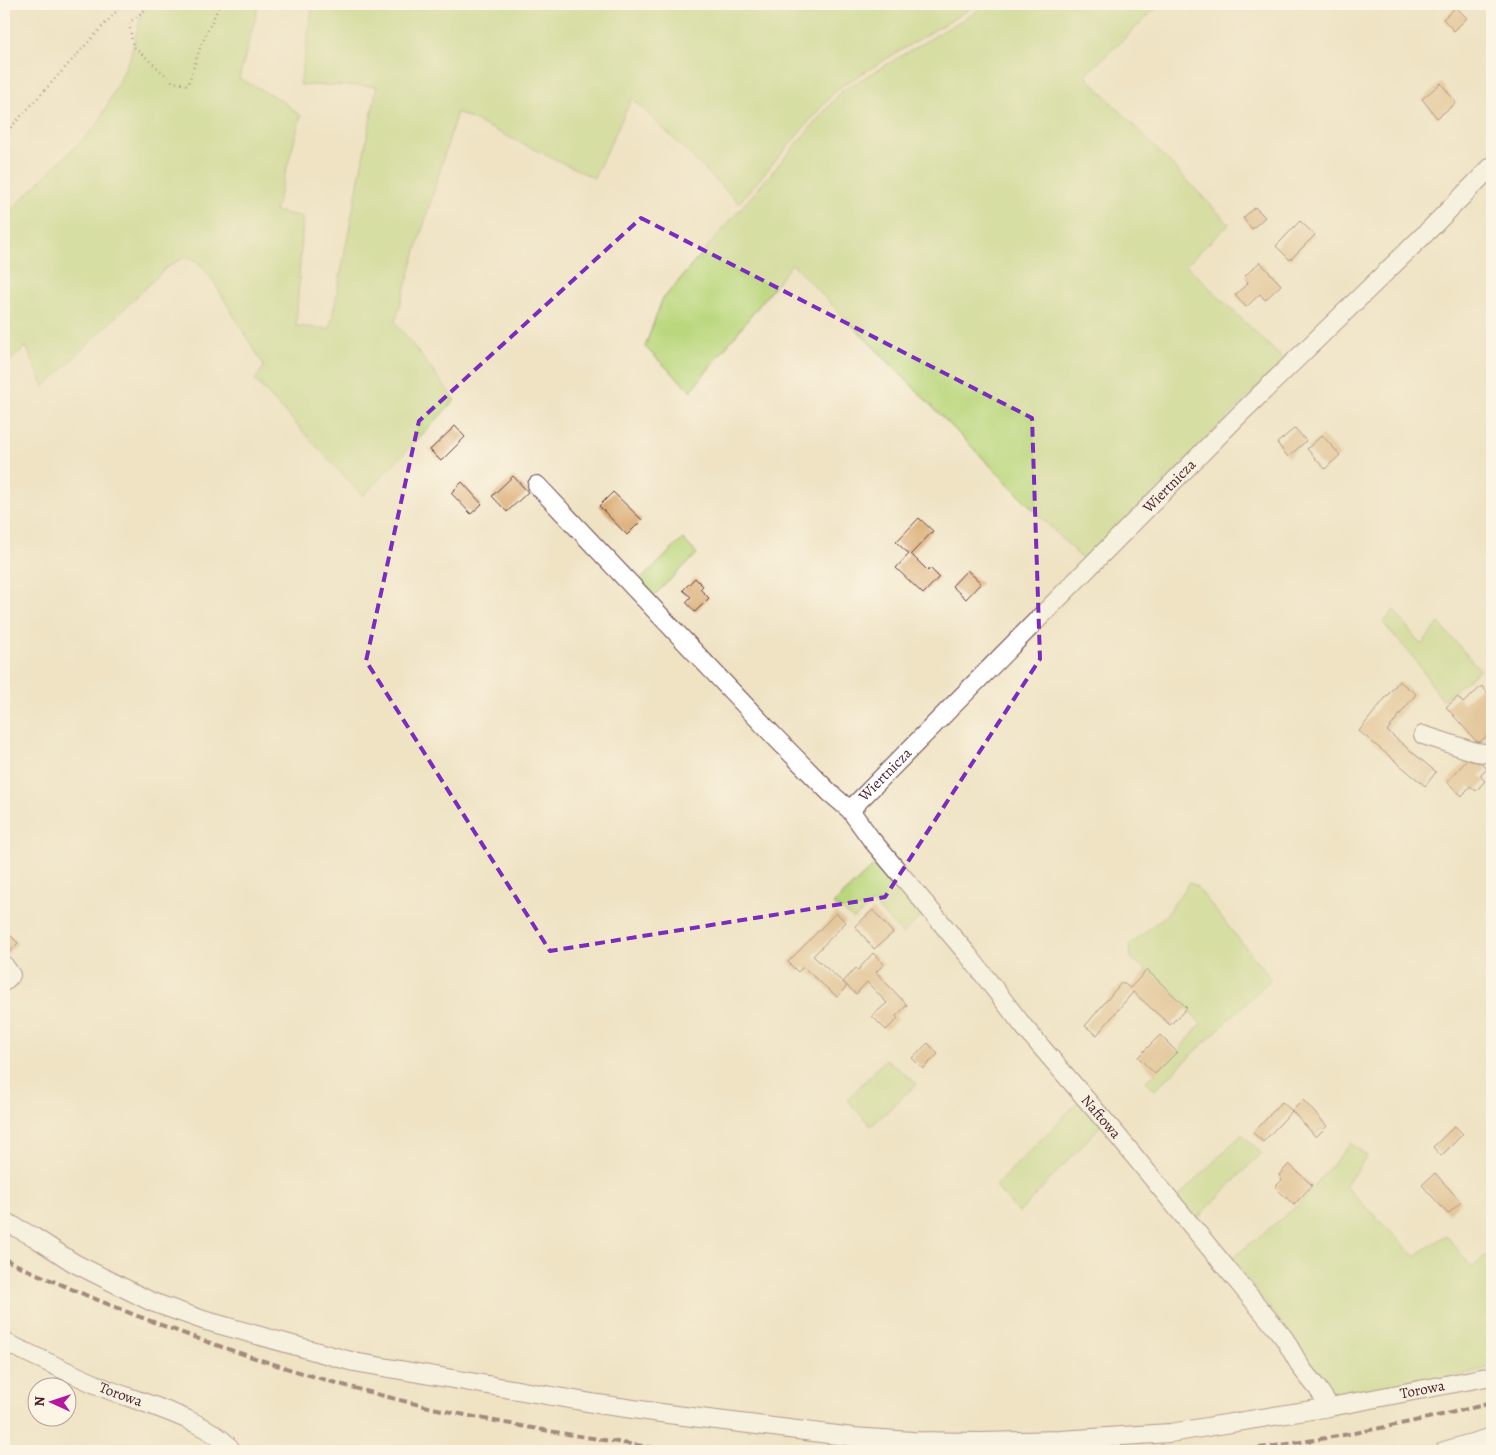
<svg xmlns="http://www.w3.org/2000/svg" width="1496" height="1455" viewBox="0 0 1496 1455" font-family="Alegreya,serif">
	<rect width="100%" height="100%" fill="#fcf5e5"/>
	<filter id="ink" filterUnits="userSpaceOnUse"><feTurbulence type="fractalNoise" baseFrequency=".02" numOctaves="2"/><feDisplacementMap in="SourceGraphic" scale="10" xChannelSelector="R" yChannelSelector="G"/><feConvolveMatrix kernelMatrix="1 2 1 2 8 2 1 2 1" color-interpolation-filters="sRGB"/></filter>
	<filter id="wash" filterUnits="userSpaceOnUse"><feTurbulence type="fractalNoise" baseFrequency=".0096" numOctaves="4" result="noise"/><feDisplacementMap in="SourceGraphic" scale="20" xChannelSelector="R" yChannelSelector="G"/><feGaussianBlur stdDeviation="1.12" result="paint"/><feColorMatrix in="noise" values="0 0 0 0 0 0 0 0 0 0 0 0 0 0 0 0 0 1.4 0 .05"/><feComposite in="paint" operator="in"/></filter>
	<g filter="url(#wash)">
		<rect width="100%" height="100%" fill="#efe3c4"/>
		<!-- green -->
		<path fill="#bad77d" stroke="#827b54" d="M144,4H259L239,78L279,99L301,116L275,211L303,217L296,326L330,329L377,86L300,85L313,4H978L838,88L739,203L632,98L594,178L457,112L395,322L455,400L363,496L255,380L264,366L212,279L197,261L185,257L166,268L44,387L26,346L4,368V217L98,124L130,58Z
			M989,4H1161L1085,75L1229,224L1186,265L1284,360L1085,562L792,264L691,391L645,347L662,300L842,91Z
			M683,539L697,554L651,598L637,583Z
			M1394,610L1421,645L1439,623L1480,670L1442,700L1414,658L1383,623Z
			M881,859L927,911L902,934L873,903L854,919L833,904Z
			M1190,882L1196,886L1271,979L1155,1090L1146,1081L1177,1052L1201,1024C1180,1000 1157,977 1131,958L1129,945L1166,915Z
			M886,1059L917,1084L871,1126L847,1100Z
			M1079,1101L1102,1124L1019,1213L995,1186Z
			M1242,1134L1261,1153L1194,1222L1175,1200Z
			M1351,1143L1367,1156L1345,1186L1415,1256L1446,1235L1472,1268L1492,1250V1367L1354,1403L1330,1407L1297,1342L1231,1259L1297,1206Z"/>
		<g id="blocks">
			<!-- building -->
			<path fill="#d7a469" d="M1456,7L1467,18L1454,31L1443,19Z
				M1441,83L1456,103L1437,118L1422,99Z
				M1255,207L1265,217L1252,229L1243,218Z
				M1300,221L1315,235L1290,260L1276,246Z
				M1260,262L1281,285L1265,300L1260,294L1246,307L1235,295L1248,283L1245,276Z
				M455,426L465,437L441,461L430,450Z
				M1295,428L1306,441L1288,457L1277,443Z
				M1322,435L1340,455L1325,469L1307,449Z
				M513,476L528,492L507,512L492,496Z
				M462,482L482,504L471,514L451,493Z
				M613,492L642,520L627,535L599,506Z
				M919,518L933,531L911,554L928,571L930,568L939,577L923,594L896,568L909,554L896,542Z
				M967,570L981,583L966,599L952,586Z
				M695,578L703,586L700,589L709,598L695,612L686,602L691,597L683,590Z
				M1399,681L1416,694L1387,731L1436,772L1425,786L1359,731Z
				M1482,686L1492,698V731L1480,742L1476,741L1446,707L1458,697L1463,703Z
				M1467,760L1482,763L1487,769L1480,776L1485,781L1476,791L1470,786L1462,796L1447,782Z
				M873,910L893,933L874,949L855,926Z
				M836,913L846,922L813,956L847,986L837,997L803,967L798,972L788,962Z
				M4,929L18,943L7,955L4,954Z
				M873,953L884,964L876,972L907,1005L896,1016L898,1019L886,1030L872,1016L887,1003L867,982L856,994L843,982L856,968L858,970Z
				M1147,970L1187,1008L1170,1025L1133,992L1097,1035L1085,1026L1122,982L1130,988Z
				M1160,1035L1177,1052L1155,1074L1138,1057Z
				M928,1043L938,1054L923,1069L912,1058Z
				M1303,1100L1327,1126L1316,1137L1292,1111Z
				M1282,1102L1292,1111L1263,1142L1253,1133Z
				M1455,1126L1463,1134L1441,1156L1433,1147Z
				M1289,1164L1312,1185L1294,1205L1275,1187L1282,1180L1279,1175Z
				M1435,1173L1461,1202L1448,1214L1422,1185Z"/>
		</g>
	</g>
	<g filter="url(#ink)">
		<use href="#blocks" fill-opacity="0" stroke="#633c42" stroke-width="1"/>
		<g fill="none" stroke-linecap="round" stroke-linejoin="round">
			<!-- minor casing -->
			<g stroke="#633c42" stroke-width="20">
				<g id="minor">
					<path id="s1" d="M537,485L774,736L830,793L850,810L871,839L969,956L1024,1027L1116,1134L1284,1338L1302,1369L1318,1389L1330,1407L1492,1376"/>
					<path d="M1423,735L1476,752L1492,754"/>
					<path id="s2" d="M850,810L1240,414L1430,229L1492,166"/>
					<path d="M4,965L11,975L4,982"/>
					<path d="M4,1221L34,1237L74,1263L152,1302L203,1320L354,1362L598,1404L668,1414L853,1437L913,1441L980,1442L1060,1440L1170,1433L1330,1407"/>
					<path id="s3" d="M4,1342C39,1358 74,1375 109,1390C140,1402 215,1423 232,1451"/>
					<path d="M1444,1451L1492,1437"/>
				</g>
			</g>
			<!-- path -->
			<path stroke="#633c42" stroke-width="2.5" stroke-dasharray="1 4" stroke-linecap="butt" d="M152,4L129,23L133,46L173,82L188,85L201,45L220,4
				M4,135L123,4"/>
			<!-- minor -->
			<use href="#minor" stroke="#fff" stroke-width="18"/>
			<!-- rail -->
			<path stroke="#4a1f2b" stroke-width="4" stroke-dasharray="8 4" stroke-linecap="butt" d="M4,1259C127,1316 256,1363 388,1397C476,1420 565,1434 655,1448L681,1451
				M1235,1451C1322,1441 1407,1424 1492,1403"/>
		</g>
	</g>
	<!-- marked area -->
	<path d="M0 0H1496V1455H0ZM641,218L1032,418L1040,659L885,897L550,951L366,661L419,421Z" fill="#efe3c4" fill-opacity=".55" fill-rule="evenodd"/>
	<path fill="none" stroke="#7b2cbf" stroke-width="4" stroke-dasharray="10 6" stroke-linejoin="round" d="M641,218L1032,418L1040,659L885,897L550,951L366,661L419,421Z"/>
	<g text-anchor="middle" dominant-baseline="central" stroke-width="4.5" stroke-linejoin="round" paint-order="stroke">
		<!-- street labels -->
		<g font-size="15" fill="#4a1f2b" stroke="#fcf5e5">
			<text stroke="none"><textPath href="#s2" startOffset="455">Wiertnicza</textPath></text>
			<text stroke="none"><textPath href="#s2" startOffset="50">Wiertnicza</textPath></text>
			<text stroke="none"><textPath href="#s1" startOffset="848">Naftowa</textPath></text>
			<text stroke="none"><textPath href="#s1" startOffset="1312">Torowa</textPath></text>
			<text stroke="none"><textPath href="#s3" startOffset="128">Torowa</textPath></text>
		</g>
	</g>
	<!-- margin -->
	<rect width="1496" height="1455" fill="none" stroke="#fcf5e5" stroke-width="20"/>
	<!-- north arrow -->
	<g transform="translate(52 1402) rotate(273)"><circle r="24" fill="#fcf5e5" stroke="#b59f9b"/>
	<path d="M0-4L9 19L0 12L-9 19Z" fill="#b5179e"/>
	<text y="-8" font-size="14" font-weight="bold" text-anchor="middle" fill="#4a1f2b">N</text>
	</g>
</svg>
